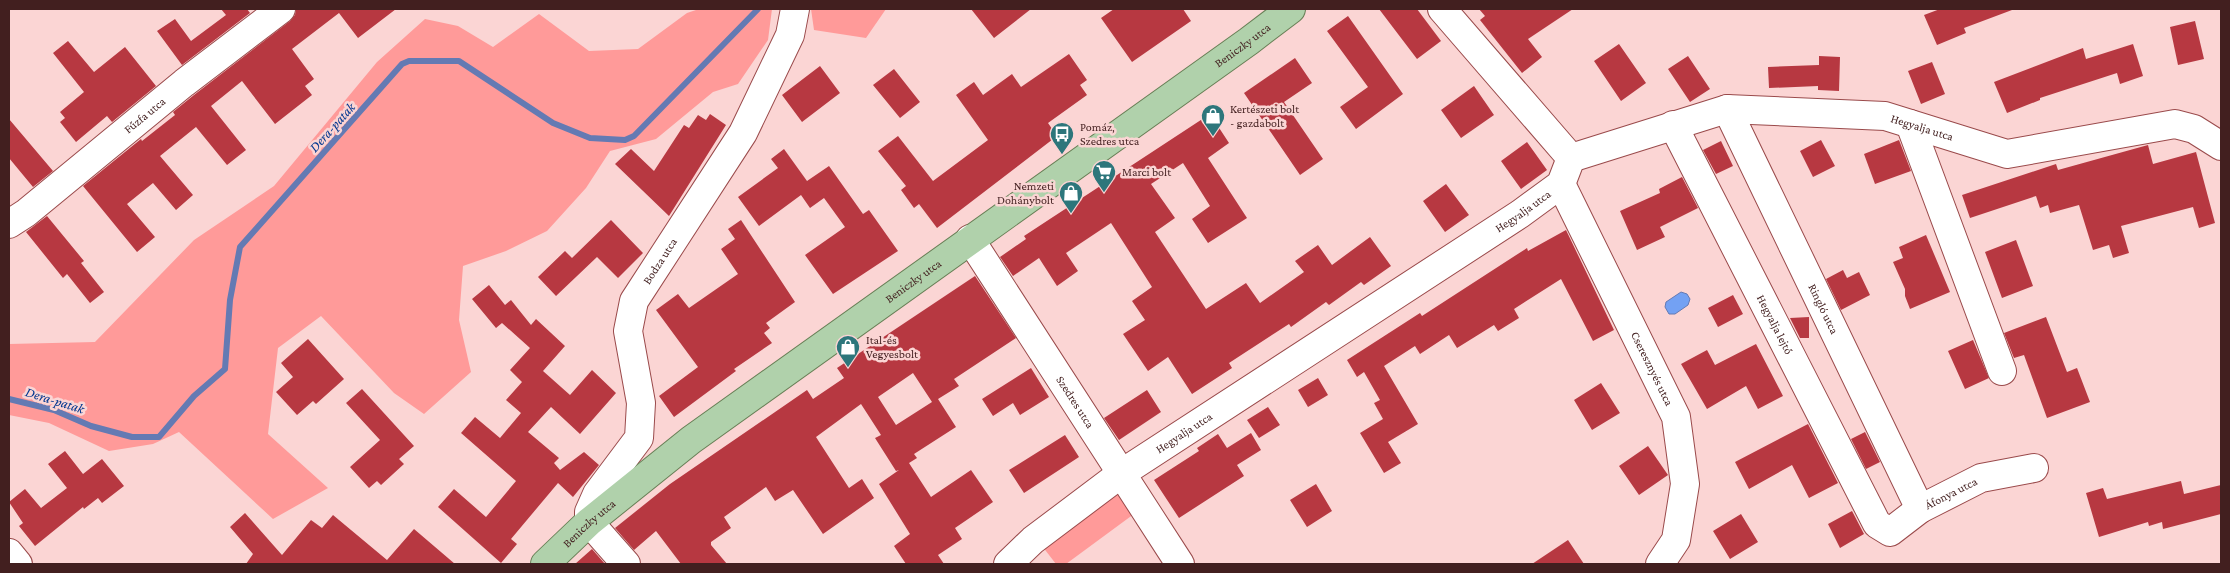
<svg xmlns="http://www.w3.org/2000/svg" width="2230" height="573" viewBox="0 0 2230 573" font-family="'Crimson Pro',serif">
	<rect width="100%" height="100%" fill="#fbd5d4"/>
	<!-- green -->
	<path fill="#ff9a99" d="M699,9H772L768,40L738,84L713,92L656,139L610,151L586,188L547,231L506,251L463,266L459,320L471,372L424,414L394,393L321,316L278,348L268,434L328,488L273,519L179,432L153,444L109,451L49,423L9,415V344L95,342L194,240L274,186L377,62L425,19L458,26L493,47L539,14L589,51L638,49L687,13Z
		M811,9H886L866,38L814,30Z
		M1119,481L1138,511L1066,564H1056L1039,542Z"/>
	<!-- water -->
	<path fill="#73a1f3" stroke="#647ab3" d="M1681,292L1687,294L1690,299L1688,305L1675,314H1669L1665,307L1666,302Z"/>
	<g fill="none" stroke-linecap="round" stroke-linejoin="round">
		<!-- stream -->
		<path stroke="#647ab3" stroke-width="6" d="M9,399L54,410L91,426L132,437H159L194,396L225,369L230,300L240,247L402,64L409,61H459L553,123L590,138L625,140L634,136L758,9"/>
	</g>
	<!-- building -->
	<path fill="#b73841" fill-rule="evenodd" d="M221,9H247L250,13L182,65L157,31L175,19L191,41L226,15Z
		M296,9H396L358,38L339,13L292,49L314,79L305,86L312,95L275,124L242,81L211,106L246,150L227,165L196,127L160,156L193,195L176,210L153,183L127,204L155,237L137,252L83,186L141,139L142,141L175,115L173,112L194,95L290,21L295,15Z
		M971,9H1031L994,38Z
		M1114,9H1183L1191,21L1132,62L1101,18Z
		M1379,9H1417L1441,41L1417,59Z
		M1479,9H1573L1528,39L1542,57L1522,73L1480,20L1485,16Z
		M1940,9H2012V10L1964,28L1966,33L1937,45L1924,15Z
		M1348,16L1403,94L1356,129L1340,107L1368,87L1327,31Z
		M2195,21L2204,59L2178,65L2170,27Z
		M68,41L94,72L125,47L156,86L112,122L107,116L76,142L60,122L65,118L60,112L84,92L53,53Z
		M1619,44L1646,83L1621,101L1594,61Z
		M2133,44L2143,76L2120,84L2117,73L2040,98V100L2007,113L1994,82L2083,48L2086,59Z
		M1069,54L1087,80L1080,85L1087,95L1048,123L1057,136L937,228L919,204L914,208L901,190L906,186L878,151L898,136L933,181L988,140L956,95L974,82L983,95L1012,74L1021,87Z
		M1688,56L1710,89L1690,102L1668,69Z
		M1819,56L1840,57L1839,91L1818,90V86L1769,88L1768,67L1819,65Z
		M1295,58L1312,83L1284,102L1323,159L1300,175L1244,93Z
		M1932,62L1945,94L1921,104L1908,71Z
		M820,66L840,93L802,122L782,95Z
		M894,69L920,102L900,118L873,85Z
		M1474,86L1494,115L1461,138L1441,110Z
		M710,114L726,125L669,216L615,164L631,149L654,171L684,125L689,128L698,115L706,120Z
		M1210,114L1229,143L1208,158L1247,218L1208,243L1192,219L1210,206L1183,163L1151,184L1175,218L1155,232L1206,309L1246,283L1260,303L1304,272L1295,261L1318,245L1332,265L1370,237L1391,266L1364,285L1361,282L1329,305L1326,302L1291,327L1289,324L1229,363L1232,368L1192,394L1168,357L1148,371L1123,334L1145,320L1132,301L1152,287L1111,223L1066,253L1078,271L1057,286L1039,258L1013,276L1000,257L1026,239L1024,236Z
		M9,119L53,171L33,187L9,158Z
		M1821,140L1835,166L1813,177L1800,151Z
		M1899,140L1911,171L1875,184L1864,154Z
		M1721,141L1733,166L1716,174L1703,150Z
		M1527,142L1547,170L1521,189L1501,161Z
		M2148,145L2153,164L2196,152L2215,223L2199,228L2193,207L2121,226L2129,253L2113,258L2109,245L2093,250L2079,205L2050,213L2048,205L2040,208L2036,196L1970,218L1962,195L2056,164L2058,170Z
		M784,149L807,181L829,166L863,214L869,210L898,251L833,294L805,255L845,227L824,198L810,208L801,195L759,226L738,197L778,168L771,159Z
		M1682,177L1698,208L1660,227L1665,237L1637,250L1620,211L1660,193L1659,189Z
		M1446,184L1469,215L1445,232L1423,201Z
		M47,216L84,261L81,263L104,292L90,303L67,274L63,278L26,232Z
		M611,220L643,253L618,278L597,257L556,296L538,277L565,251L572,258Z
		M741,220L795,302L766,323L770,328L764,333L772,343L734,369L736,371L674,417L659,396L698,367L656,310L678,294L689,308L738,274L721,249L735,239L728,229Z
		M1566,230L1614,330L1593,341L1561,279L1514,309L1519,318L1498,331L1494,325L1457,348L1449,335L1420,354L1415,346L1384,366L1418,424L1388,442L1401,463L1384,473L1360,433L1383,419L1374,403L1380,400L1364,372L1357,377L1347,360L1420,313L1422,316L1527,248L1528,251Z
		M1926,235L1950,292L1910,309L1905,296V289L1893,262L1903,258L1899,247Z
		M2016,240L2033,286L2002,298L1985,252Z
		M1843,270L1847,278L1859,272L1870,295L1841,310L1826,279Z
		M975,276L1016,338L954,379L959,386L938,399L956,427L914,454L917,458L909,463L931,497L971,470L993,502L955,528L962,539L938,555L944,564H906L894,546L910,534L879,484L899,470L896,471L875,438L881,435L861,404L816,437L849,488L862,479L874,498L823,534L793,490L775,501L766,487L724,517L731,528L711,542V545L727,564H681L656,531L634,550L615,528L670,484L807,390L813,399L844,378L837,368ZM913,373L932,402L896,425L878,397Z
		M489,285L505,305L511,300L531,325L536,319L565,346L543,371L570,395L592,370L616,393L580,434L551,407L528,432L559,458L554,463L560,470L584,452L599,465L573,497L558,483L511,539L517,544L501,563L438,507L454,489L486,517L516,481L461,433L475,417L500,438L521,413L506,400L522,382L510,370L530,348L502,323L496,328L472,299Z
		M1733,295L1743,314L1718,327L1708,308Z
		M1809,317V338H1800L1790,318Z
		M2046,317L2067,372L2077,368L2090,402L2047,418L2024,355L2014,358L2004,333Z
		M308,339L344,379L316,404L313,401L297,415L276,392L293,377L281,363Z
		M1973,340L1989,378L1965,389L1948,351Z
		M1756,344L1783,396L1758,409L1746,386L1707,409L1681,364L1707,350L1715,365Z
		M1031,368L1049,397L1020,415L1013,403L993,416L982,399Z
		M1318,378L1328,395L1308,407L1298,390Z
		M1601,383L1620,413L1592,430L1574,400Z
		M362,389L414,446L399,459L404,464L381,485L377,481L369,488L350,467L380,440L346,403Z
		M1147,390L1161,412L1119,440L1104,418Z
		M1268,407L1280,425L1259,438L1247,420Z
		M1808,424L1838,483L1809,498L1792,465L1749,489L1735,462Z
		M1865,432L1880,462L1866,469L1851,439Z
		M1251,433L1261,450L1237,465L1244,476L1179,518L1154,480L1199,451L1197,448L1218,434L1227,448Z
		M1065,435L1079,457L1024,493L1009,470Z
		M1648,446L1668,475L1639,495L1619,466Z
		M65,451L83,474L102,459L124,486L102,503L98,498L84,509L83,507L35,546L19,526L23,523L9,502L25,489L41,508L67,488L48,464Z
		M2181,481L2184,494L2221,485V514L2163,529L2162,522L2149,526L2148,522L2099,537L2086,493L2103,488L2107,499Z
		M1316,484L1332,511L1307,527L1290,500Z
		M1852,511L1864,534L1840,548L1828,524Z
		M245,513L282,555L311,520L322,528L333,515L387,560L414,529L455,564H246L253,554L230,527Z
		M1741,514L1758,542L1730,559L1713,531Z
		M1568,540L1584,564H1532Z
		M592,549L605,564H575Z"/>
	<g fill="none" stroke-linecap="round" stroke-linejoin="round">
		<!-- minor casing -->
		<g stroke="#9a4a4b" stroke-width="30">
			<g id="minor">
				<path d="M1442,9L1571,158"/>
				<path id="s1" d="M1727,109L1920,509"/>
				<path d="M1910,124L2002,371"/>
				<path id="s2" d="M1673,125L1877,524L1890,532L1920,509L1981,478L2034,468"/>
				<path id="s3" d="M1561,184L1676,417L1685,484L1676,540L1660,564"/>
				<path id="s4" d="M9,224L26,213L184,83L281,9"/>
				<path id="s5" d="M970,239L1180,564"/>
				<path d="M9,553L18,564"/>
				<path id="s6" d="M626,564L589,522V512L597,494L639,438L641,403L628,331L634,301L743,133L790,35L795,9"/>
				<path id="s7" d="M1008,564L1033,540L1122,473L1520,214L1561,184L1571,158L1727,109L1885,116L2007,154L2175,124L2194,129L2221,146"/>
			</g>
		</g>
		<!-- major casing -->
		<g stroke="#687f56" stroke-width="30">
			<g id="major">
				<path id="s8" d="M545,564L589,522L691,440L1249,41L1291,9"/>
			</g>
		</g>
		<!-- minor -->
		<use href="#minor" stroke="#fff" stroke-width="28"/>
		<!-- major -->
		<use href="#major" stroke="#b0d1ab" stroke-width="28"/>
	</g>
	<!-- icons -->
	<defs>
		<g id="shop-pin" transform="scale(1.25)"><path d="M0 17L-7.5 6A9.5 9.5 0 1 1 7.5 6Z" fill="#2d767b" stroke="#fbd5d4"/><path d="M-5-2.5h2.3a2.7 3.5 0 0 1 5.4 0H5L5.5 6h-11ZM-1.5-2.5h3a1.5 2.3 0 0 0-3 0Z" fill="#fff"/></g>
		<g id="bus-pin" transform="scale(1.25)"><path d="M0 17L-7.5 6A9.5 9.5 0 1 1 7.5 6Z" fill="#2d767b" stroke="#fbd5d4"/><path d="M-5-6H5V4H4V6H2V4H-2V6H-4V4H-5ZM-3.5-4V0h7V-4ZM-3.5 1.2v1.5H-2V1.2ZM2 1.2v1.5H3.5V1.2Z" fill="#fff"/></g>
		<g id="supermarket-pin" transform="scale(1.25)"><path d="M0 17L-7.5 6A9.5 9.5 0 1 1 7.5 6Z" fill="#2d767b" stroke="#fbd5d4"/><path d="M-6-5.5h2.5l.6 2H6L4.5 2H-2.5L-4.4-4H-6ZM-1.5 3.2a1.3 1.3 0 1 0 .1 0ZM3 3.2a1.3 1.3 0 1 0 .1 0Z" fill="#fff"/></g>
	</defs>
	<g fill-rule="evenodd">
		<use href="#shop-pin" x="1213" y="116"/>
		<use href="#bus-pin" x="1062" y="134"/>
		<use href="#supermarket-pin" x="1104" y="172"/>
		<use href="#shop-pin" x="1071" y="193"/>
		<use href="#shop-pin" x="848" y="347"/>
	</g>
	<g text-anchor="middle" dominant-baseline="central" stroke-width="5" stroke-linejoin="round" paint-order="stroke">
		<!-- street labels -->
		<g font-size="12" fill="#421f1f" stroke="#fbd5d4">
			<text stroke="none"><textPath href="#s8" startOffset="870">Beniczky utca</textPath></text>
			<text stroke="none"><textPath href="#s4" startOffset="174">Fűzfa utca</textPath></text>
			<text stroke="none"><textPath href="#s7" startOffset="1060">Hegyalja utca</textPath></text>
			<text stroke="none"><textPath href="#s7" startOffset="625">Hegyalja utca</textPath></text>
			<text stroke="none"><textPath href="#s6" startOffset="342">Bodza utca</textPath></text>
			<text stroke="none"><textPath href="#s8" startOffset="465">Beniczky utca</textPath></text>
			<text stroke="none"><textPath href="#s1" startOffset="222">Ringló utca</textPath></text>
			<text stroke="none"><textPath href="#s2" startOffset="224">Hegyalja lejtő</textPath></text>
			<text stroke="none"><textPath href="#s3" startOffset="206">Cseresznyés utca</textPath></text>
			<text stroke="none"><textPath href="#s5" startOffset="194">Szedres utca</textPath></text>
			<text stroke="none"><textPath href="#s7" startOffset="220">Hegyalja utca</textPath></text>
			<text stroke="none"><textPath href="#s2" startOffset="536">Áfonya utca</textPath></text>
			<text stroke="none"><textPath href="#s8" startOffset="60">Beniczky utca</textPath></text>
		</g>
		<!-- poi labels -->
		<g font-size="12" fill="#421f1f" stroke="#fbd5d4" text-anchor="start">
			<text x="1230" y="109">Kertészeti bolt<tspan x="1230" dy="14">- gazdabolt</tspan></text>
			<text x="1080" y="127">Pomáz,<tspan x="1080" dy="14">Szedres utca</tspan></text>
			<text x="1122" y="172">Marci bolt</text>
			<text x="1054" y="186" text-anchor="end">Nemzeti<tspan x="1054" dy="14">Dohánybolt</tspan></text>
			<text x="866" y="340">Ital-és<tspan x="866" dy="14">Vegyesbolt</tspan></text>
		</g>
		<!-- water labels -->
		<g font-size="14" font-style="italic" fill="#043890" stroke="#fbd5d4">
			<text transform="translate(332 127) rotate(-48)">Dera-patak</text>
			<text transform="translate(55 400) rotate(17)">Dera-patak</text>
		</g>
	</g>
	<!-- border -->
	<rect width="2230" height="573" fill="none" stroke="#421f1f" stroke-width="20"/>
</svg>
